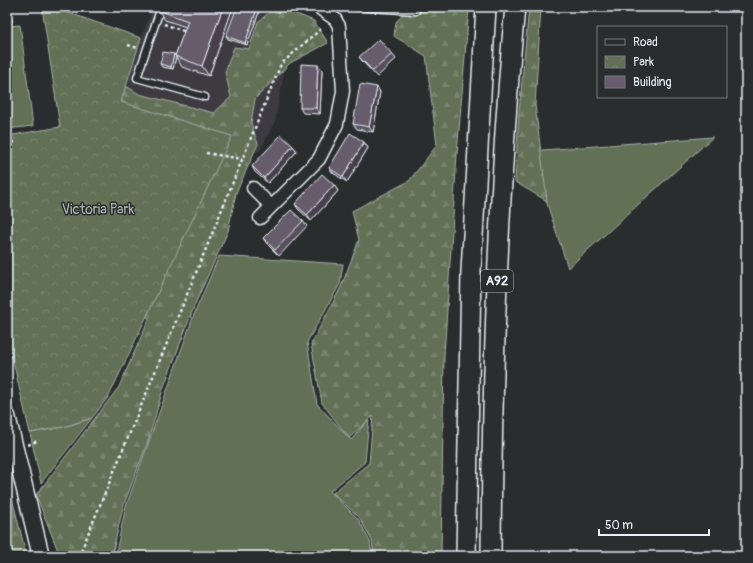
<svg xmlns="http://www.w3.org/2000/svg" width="753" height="563" viewBox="0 0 753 563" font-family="Pangolin,sans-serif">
	<defs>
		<pattern id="forest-firs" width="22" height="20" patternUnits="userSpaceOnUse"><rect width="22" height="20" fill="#626f57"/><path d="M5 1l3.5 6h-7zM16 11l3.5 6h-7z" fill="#788470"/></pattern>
		<pattern id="park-crowns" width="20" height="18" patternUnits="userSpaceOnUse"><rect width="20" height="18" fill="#626f57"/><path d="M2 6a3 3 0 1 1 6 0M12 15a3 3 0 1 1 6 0" fill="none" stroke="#788470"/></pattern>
	</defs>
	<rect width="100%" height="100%" fill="#2a2d2e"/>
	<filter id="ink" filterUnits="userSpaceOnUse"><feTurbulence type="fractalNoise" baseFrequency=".025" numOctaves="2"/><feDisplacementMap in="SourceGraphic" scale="8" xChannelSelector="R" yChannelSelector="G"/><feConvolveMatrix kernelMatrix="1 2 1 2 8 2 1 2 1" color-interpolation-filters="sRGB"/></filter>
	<g filter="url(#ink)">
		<!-- built -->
		<path fill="#3c3b41" d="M153,7L296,8L275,121L259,152L121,102L141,38Z"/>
		<!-- grass -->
		<path fill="#626f57" stroke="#a5b0a8" d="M20,25L33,126L7,129V26Z
			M713,137L568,268L530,151Z
			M219,256L343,264L340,284L307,342L317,404L351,440L369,419L365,462L330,491L359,520L370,542L372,556H113L116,552L126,506L193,317Z
			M92,418L41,483L30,433L63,427Z"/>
		<!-- forest -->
		<path fill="url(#forest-firs)" stroke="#a5b0a8" d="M276,7H279L314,21L328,43L290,63L255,99L251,123L258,144L236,193L228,231L195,304L163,389L148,441L123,507L112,555L111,556H60L36,495L119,387L149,319L129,296L127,106L111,88L126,86L139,94L214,113L231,97L225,72L234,47L249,49L258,22Z
			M410,7H469L457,154L444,356L441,556H374L372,541L360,518L333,493L369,463L373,416L349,438L322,403L311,344L341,287L359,240L352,211L409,181L437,145L426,56L394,36L396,22Z
			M529,7H541L535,105L547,201L515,182L519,112Z
			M7,478L26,554L24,556H7Z"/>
		<!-- park -->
		<path fill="url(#park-crowns)" stroke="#a5b0a8" d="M42,7H52L141,38L121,102L232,136L109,396L92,418L63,427L30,433L7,336V136L60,127Z"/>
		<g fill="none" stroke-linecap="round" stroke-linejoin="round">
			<!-- service casing -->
			<g stroke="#e8f1f8" stroke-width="9">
				<path id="service" d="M161,7L137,78L205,97
					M357,7L416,11L418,7
					M7,18L8,21"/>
			</g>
			<!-- minor casing -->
			<g stroke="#e8f1f8" stroke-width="15">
				<path id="minor" d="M253,188L271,206
					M260,218L319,159L337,124L343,91L339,26L335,19L318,7"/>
			</g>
			<!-- secondary casing -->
			<g stroke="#e8f1f8" stroke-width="19">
				<path id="secondary" d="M7,416L41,556"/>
			</g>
			<!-- trunk casing -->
			<g stroke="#e8f1f8" stroke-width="22">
				<path id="trunk" d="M466,556L471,271L486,7
					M491,556C492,373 498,189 515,7"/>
			</g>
			<!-- path -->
			<path stroke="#e8f1f8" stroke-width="2.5" stroke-dasharray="3 3" stroke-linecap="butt" d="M164,24L186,32
				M128,45L138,48
				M7,144L15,142
				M206,153L242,159
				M28,445L39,440
				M79,556L205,251L281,64L323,27"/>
			<!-- service -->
			<use href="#service" stroke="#2a2d2e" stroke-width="6"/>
			<!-- minor -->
			<use href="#minor" stroke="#2a2d2e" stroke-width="12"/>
			<!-- secondary -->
			<use href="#secondary" stroke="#2a2d2e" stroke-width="16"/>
			<!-- trunk -->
			<use href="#trunk" stroke="#2a2d2e" stroke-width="19"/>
		</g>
		<!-- wall -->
		<path fill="#584f5d" stroke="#e8f1f8" d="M233,7L209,76L182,67L176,57L173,69L162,67L160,64L175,56L186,27L165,20L158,10Z
			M257,9L259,12L247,45L228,39L226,36Z
			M392,54L396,59L377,77L363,62L359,57Z
			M318,65L322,70L320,114L303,113L300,108Z
			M377,87L380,92L373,132L357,129L353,124Z
			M364,142L368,148L347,182L333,173L329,168Z
			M293,146L297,151L268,183L255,172L252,166Z
			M334,185L338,191L311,221L298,209L295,204Z
			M303,221L307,226L279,256L267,244L263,238Z"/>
		<!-- shaded-wall -->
		<path fill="#47404c" stroke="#e8f1f8" d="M223,7H233L209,76L202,66Z
			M257,9L259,12L247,45L245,43Z
			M174,54L176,57L173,69L171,67Z
			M318,65L322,70L320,114L316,108Z
			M377,87L380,92L373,132L369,127Z
			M364,142L368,148L347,182L343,177Z
			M293,146L297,151L268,183L264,178Z
			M334,185L338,191L311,221L307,215Z"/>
		<!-- building -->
		<path fill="#665c6c" stroke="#e8f1f8" d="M159,7H223L202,66L175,56L188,21L158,10Z
			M237,7H250L257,9L245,43L226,36Z
			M379,39L392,54L373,71L359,57Z
			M163,52L174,54L171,67L160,64Z
			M301,64L318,65L316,108H300Z
			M360,84L377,87L369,127L353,124Z
			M350,133L364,142L343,177L329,168Z
			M281,135L293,146L264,178L252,166Z
			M322,174L334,185L307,215L295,204Z
			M291,210L303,221L275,250L263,238Z"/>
	</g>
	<g text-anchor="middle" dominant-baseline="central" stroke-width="3" stroke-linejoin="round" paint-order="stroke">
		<!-- shield labels -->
		<rect fill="#2a2d2e" stroke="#afb6bb" stroke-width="1" x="481" y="270" width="32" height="22" rx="3"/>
		<g font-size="13" font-weight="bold" fill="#e8f1f8">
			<text x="497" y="281">A92</text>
		</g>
		<!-- park labels -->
		<g font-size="14" fill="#acb6b0" stroke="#2a2d2e">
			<text x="98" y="209">Victoria Park</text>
		</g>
	</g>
	<!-- margin -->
	<rect width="753" height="563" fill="none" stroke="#2a2d2e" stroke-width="24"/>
	<rect x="12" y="12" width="729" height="539" fill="none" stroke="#e8f1f8" stroke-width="1.5" filter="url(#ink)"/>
	<!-- legend -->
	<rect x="597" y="26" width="130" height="72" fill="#2a2d2e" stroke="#767b7f"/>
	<rect x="605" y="39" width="20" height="6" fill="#2a2d2e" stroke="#767b7f"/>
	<text x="633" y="46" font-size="12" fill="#e8f1f8">Road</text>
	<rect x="605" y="56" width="20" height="12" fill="url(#park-crowns)" stroke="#767b7f"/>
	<text x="633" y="66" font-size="12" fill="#e8f1f8">Park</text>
	<rect x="605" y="76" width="20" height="12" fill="#665c6c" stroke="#767b7f"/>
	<text x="633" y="86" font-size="12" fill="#e8f1f8">Building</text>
	<!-- scale -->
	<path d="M599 529v6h110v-6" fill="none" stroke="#e8f1f8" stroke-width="2"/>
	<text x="605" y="529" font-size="12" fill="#e8f1f8" stroke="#2a2d2e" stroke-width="3" paint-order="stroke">50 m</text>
</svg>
